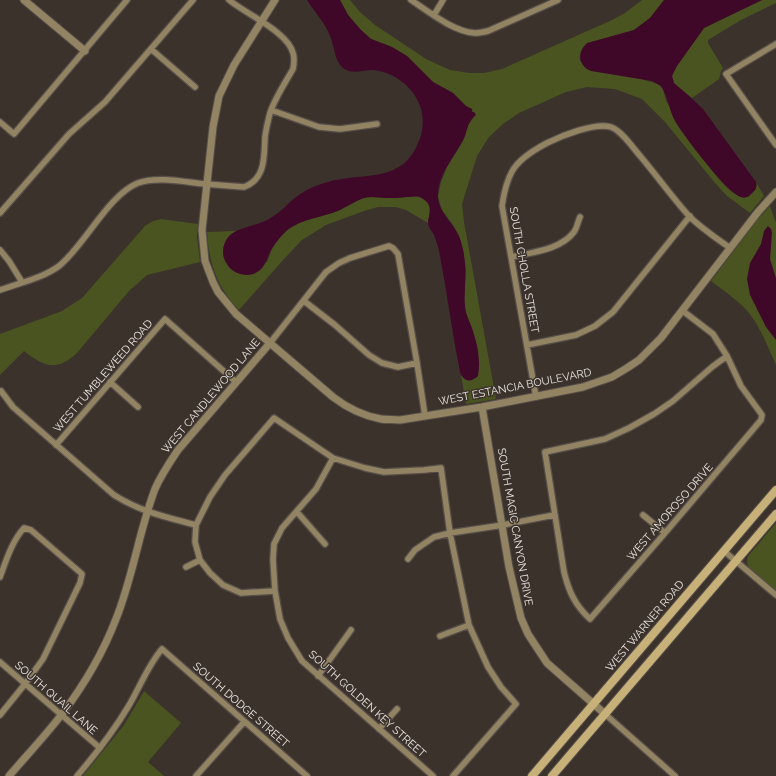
<svg xmlns="http://www.w3.org/2000/svg" width="776" height="776" viewBox="0 0 776 776" font-family="Raleway,sans-serif">
	<rect width="100%" height="100%" fill="#3b322c"/>
	<!-- green -->
	<path fill="#4a5420" d="M340,0H350L360,12L375,25L426,59L437,64L450,70L470,73H484L502,69L612,20L625,13L642,0H664L650,18L634,30L587,44C582,48 579,53 580,61L658,84L663,89L666,101C679,120 717,186 736,194C739,196 744,196 748,197C753,192 758,189 756,182L764,196L750,213L727,196L715,183L665,122L642,99L615,89L587,87L566,92L519,113L503,124L489,137L477,156L462,204L464,222L496,399L466,404L461,375L466,380L471,327L466,313L464,304L466,270L463,252L459,237L453,225L442,210L438,197L441,182L447,167L464,139L468,125L474,117L472,109L466,106L453,93L433,82L407,56L392,47L371,39L361,30L348,15Z
		M762,0H776V3L741,20L708,40V43L723,68L721,71L719,79L692,98C683,90 669,86 673,71L704,28Z
		M414,196C431,198 431,209 428,223L406,210L395,207H378L364,211L326,225L302,240L284,259L239,310C217,287 209,264 207,232L236,231C218,243 219,262 237,273L267,262L272,249L279,238L289,229L301,222L340,210L363,198L372,197L395,198Z
		M770,206L776,223V365C768,348 761,328 749,313C739,301 724,291 711,281L758,219Z
		M161,219L198,224L197,237L200,262L147,275L129,291L77,353C56,372 45,367 24,351L0,375V334L62,311L82,298L145,226L153,221Z
		M776,523V591L749,568C747,563 746,560 749,555Z
		M144,691L181,723L148,762L164,776H83L124,725Z"/>
	<!-- water -->
	<path fill="#400828" d="M307,0H340L348,15L361,30L371,39L392,47L407,56L433,82L453,93L466,106L472,109V112H474L476,115C466,122 468,133 462,142C453,159 438,175 438,196C438,212 453,222 459,236C465,251 466,268 465,284C465,291 464,298 465,305C465,313 469,320 472,328C477,343 481,359 478,376C471,383 464,382 460,372C452,332 447,291 439,251C438,246 436,240 434,235C432,231 428,227 428,223C428,215 433,209 427,202C426,201 422,198 420,197C416,196 411,197 407,197C400,198 393,198 385,198C378,198 371,196 364,198C355,201 348,206 340,210C322,218 303,218 287,230C281,236 275,243 271,250C266,260 265,270 253,274C244,277 232,273 227,264C221,256 222,244 229,236C239,227 257,226 269,219C280,213 287,204 296,197C305,190 316,185 328,182C361,172 402,184 418,143C423,133 424,120 421,109C415,88 395,72 373,70C363,70 352,75 343,68C334,61 335,47 330,36C325,22 315,13 307,0Z
		M664,0H762L704,28L677,66L672,76L674,83L688,95L703,109L756,182C757,187 756,190 752,193C749,196 746,199 741,197C727,193 683,135 675,121C669,110 668,97 661,86L652,81L591,71C578,66 577,52 587,43L634,30L650,18Z
		M768,226L771,229L772,233L770,259L776,278V340L766,327L750,295L747,279L750,263L761,244L764,231Z"/>
	<g fill="none" stroke-linecap="round" stroke-linejoin="round">
		<!-- minor casing -->
		<g stroke="#574f49" stroke-width="8">
			<path id="minor" d="M411,0C429,12 454,32 475,33C479,33 484,32 488,31L558,0
				M434,15L443,0
				M776,44L726,74L776,145
				M151,49L195,87
				M271,110L319,127L340,129L377,124
				M0,122L14,134L127,0
				M0,213L69,134L105,102L193,0
				M0,250L9,261L22,282
				M512,257C533,252 560,250 574,232C577,228 578,221 580,217
				M0,290C19,283 43,278 59,266C85,245 108,195 138,183C157,176 185,182 205,184C218,185 231,186 244,187C266,179 264,156 265,137C266,129 268,121 270,113C275,98 285,83 293,69C294,64 295,59 293,53C288,32 246,14 229,0
				M304,301L335,325L369,355L382,363L398,367L417,363
				M683,311L713,334L727,356L741,386L762,415L761,420L665,533L590,619C575,605 569,592 564,572L545,452L605,439L629,428L654,414L673,401L712,367L727,356
				M270,343L326,272L339,263L350,258L389,246L393,248L398,254L417,363L425,416
				M527,345L576,335L595,326L613,312L690,216
				M110,382L138,407
				M1,391L13,407L114,495C141,512 166,517 196,525
				M536,397L502,206C507,171 515,160 547,143C561,136 595,122 611,127C622,131 633,148 641,157C657,176 672,197 689,216C701,228 716,238 730,248
				M56,445L165,319L236,382
				M297,512L325,544
				M643,515L665,533
				M724,551L776,595
				M408,559L415,550L434,537L450,533L503,525L554,515
				M186,567L200,560
				M0,577C6,561 12,541 24,528L31,530L82,574L80,583L43,659L25,684L0,715
				M275,591L273,560L274,544L282,528L316,489L333,458
				M440,636L469,625
				M0,662L100,748
				M318,676L351,630
				M605,714L675,776
				M379,729L397,709
				M77,776C95,755 113,732 128,707C139,689 148,665 162,649L307,776
				M196,776L244,722
				M433,776L302,661L288,638L280,619L275,591L241,593L223,585L210,573L200,560L195,542L196,525L210,497L225,475L274,418L333,458L365,468L384,472L424,470L441,468L450,533L469,625L488,667L501,687L516,704L453,776"/>
		</g>
		<!-- tertiary casing -->
		<g stroke="#574f49" stroke-width="9">
			<path id="tertiary" d="M24,0L85,51
				M275,0L234,65L219,96L213,127L202,230L205,261L213,282L218,292L236,314L333,397C346,407 364,416 381,419C387,420 393,419 400,420L482,407L583,387L612,377L627,368L639,360L661,338L758,212L776,192
				M482,407L509,567L521,618L528,634L547,663L605,714
				M9,776C27,755 46,735 62,714C84,685 103,653 116,619C133,577 139,531 155,489C161,475 170,462 178,450L270,343"/>
		</g>
		<!-- secondary casing -->
		<g stroke="#574f49" stroke-width="10">
			<path id="secondary" d="M532,776L776,490
				M552,776L776,514"/>
		</g>
		<!-- minor -->
		<use href="#minor" stroke="#928362" stroke-width="5.5"/>
		<!-- tertiary -->
		<use href="#tertiary" stroke="#928362" stroke-width="7"/>
		<!-- secondary -->
		<use href="#secondary" stroke="#c8b079" stroke-width="8"/>
	</g>
	<g text-anchor="middle" dominant-baseline="central" stroke-width="3" stroke-linejoin="round" paint-order="stroke">
		<!-- street labels -->
		<g font-size="11" fill="#ebe5e1" stroke="#3b322c">
			<text transform="translate(524 270) rotate(80)">SOUTH CHOLLA STREET</text>
			<text transform="translate(103 376) rotate(-49)">WEST TUMBLEWEED ROAD</text>
			<text transform="translate(515 387) rotate(-11)">WEST ESTANCIA BOULEVARD</text>
			<text transform="translate(211 396) rotate(-50)">WEST CANDLEWOOD LANE</text>
			<text transform="translate(670 512) rotate(-49)">WEST AMOROSO DRIVE</text>
			<text transform="translate(515 527) rotate(80)">SOUTH MAGIC CANYON DRIVE</text>
			<text transform="translate(645 626) rotate(-50)">WEST WARNER ROAD</text>
			<text transform="translate(56 698) rotate(41)">SOUTH QUAIL LANE</text>
			<text transform="translate(367 704) rotate(42)">SOUTH GOLDEN KEY STREET</text>
			<text transform="translate(241 705) rotate(41)">SOUTH DODGE STREET</text>
		</g>
	</g>
</svg>
